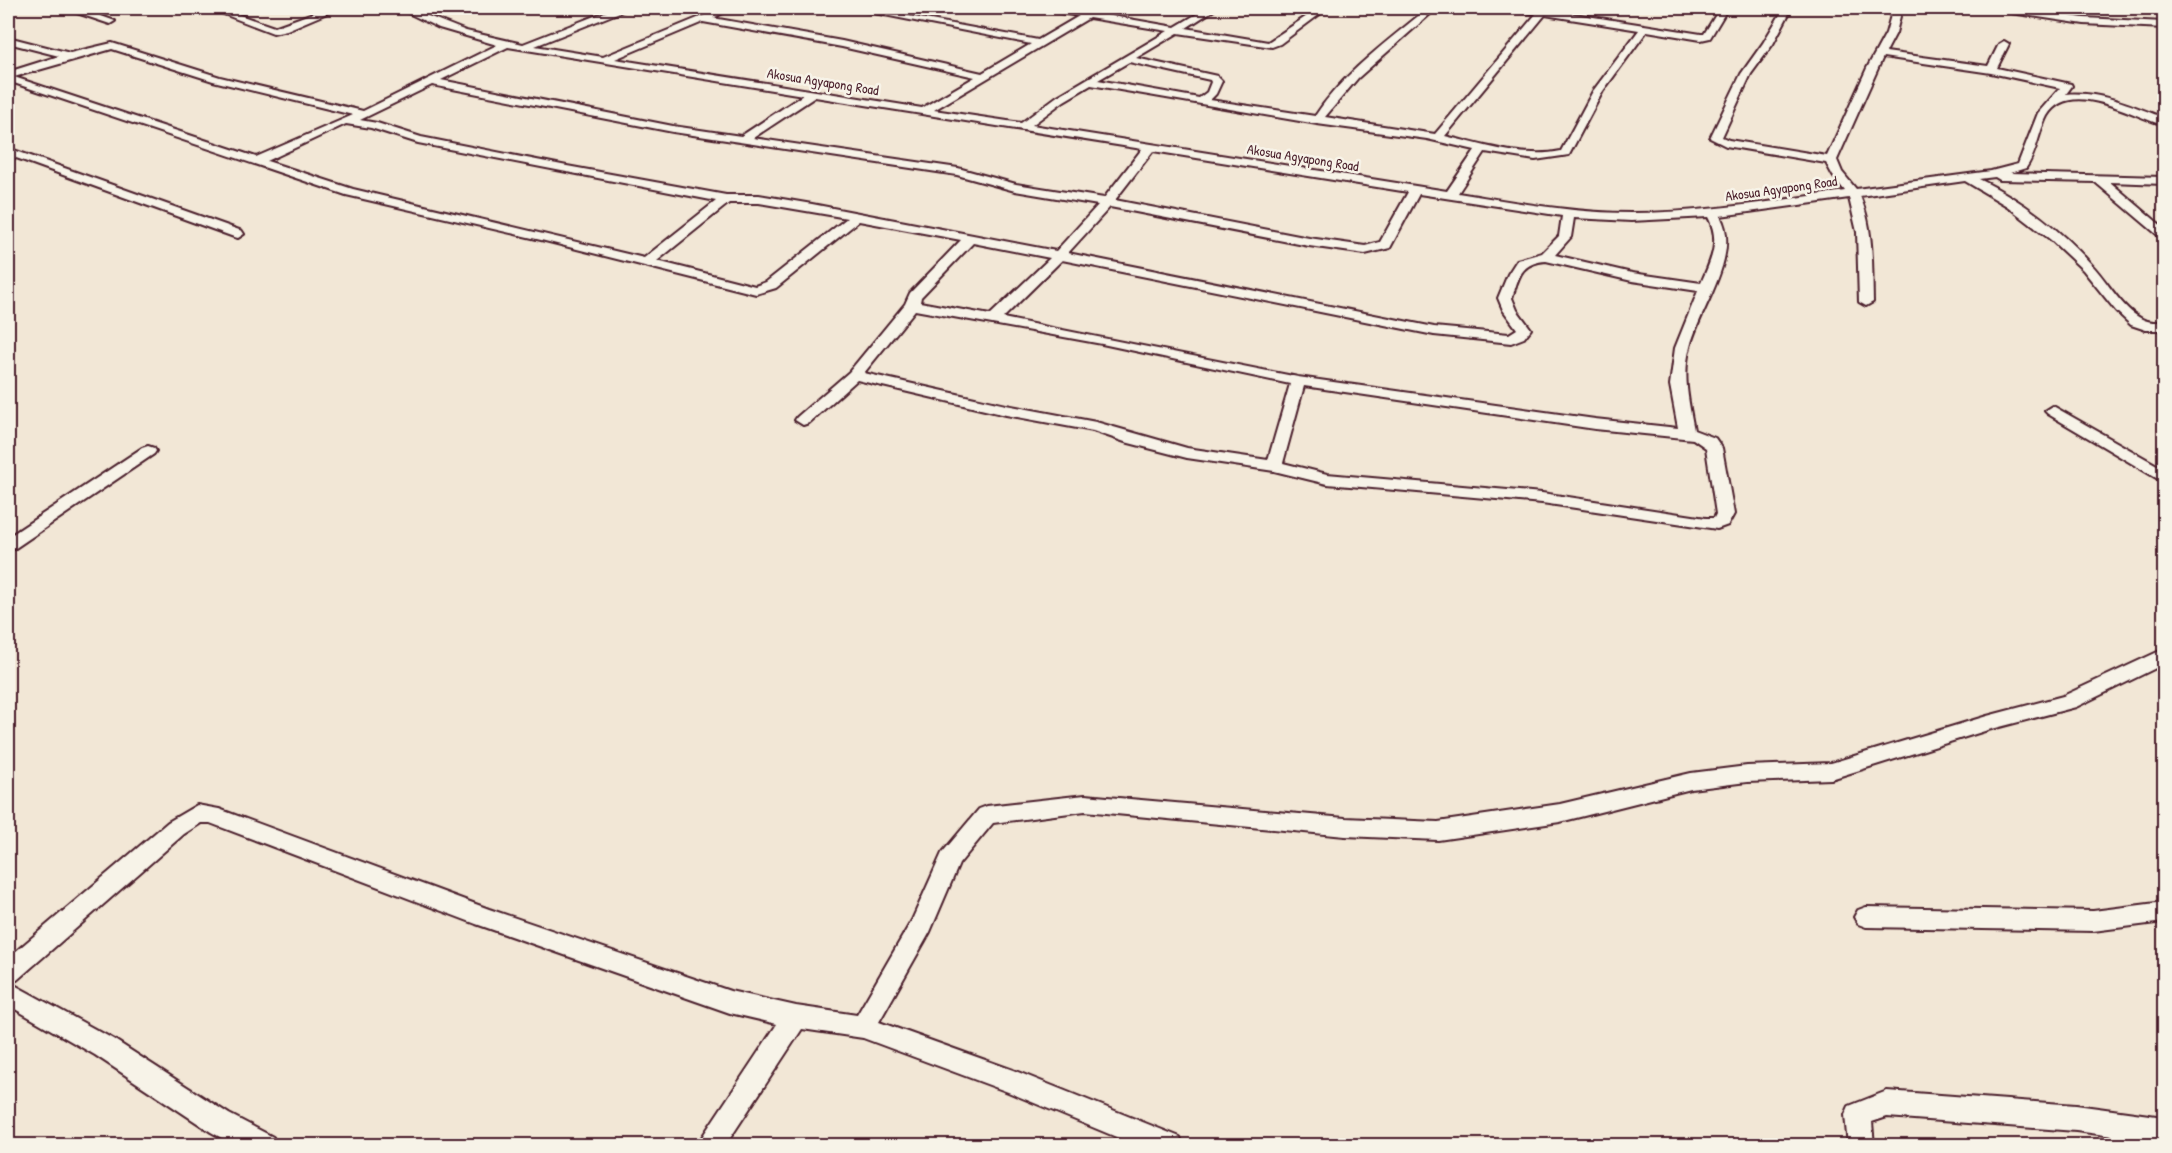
<svg xmlns="http://www.w3.org/2000/svg" width="2172" height="1153" viewBox="0 0 2172 1153" font-family="'Patrick Hand',sans-serif">
	<rect width="100%" height="100%" fill="#f2e7d6"/>
	<filter id="ink" filterUnits="userSpaceOnUse"><feTurbulence type="fractalNoise" baseFrequency=".0167" numOctaves="2"/><feDisplacementMap in="SourceGraphic" scale="12" xChannelSelector="R" yChannelSelector="G"/><feConvolveMatrix kernelMatrix="1 2 1 2 8 2 1 2 1" color-interpolation-filters="sRGB"/></filter>
	<g filter="url(#ink)">
		<g fill="none" stroke-linecap="round" stroke-linejoin="round">
			<!-- minor casing -->
			<g stroke="#4a1f2b" stroke-width="4">
				<path id="minor" d="M70,8H79L115,21L110,24L71,11Z
					M208,8H220L274,27L327,8H339L287,30L273,33Z
					M398,8H408L466,31L523,44L615,8H626L625,10L535,46L603,57L722,8H733L713,18L842,41L982,73L1031,44L849,8H866L1038,40L1079,16L1047,11L1043,8L1086,12L1091,10L1095,13L1175,27L1207,8H1217L1186,28L1268,42L1319,8H1328L1280,44L1272,47L1178,33L1136,58L1217,76L1222,81L1216,94L1210,100L1315,116C1344,72 1388,41 1428,8H1437L1358,78L1325,117L1435,134L1536,14L1512,10L1511,8L1543,9L1701,34H1704L1720,8H1728L1710,38L1701,40L1647,31L1603,91L1569,155L1535,160L1485,152L1458,193C1515,202 1572,213 1631,213C1703,213 1774,201 1845,191L1833,176L1826,163L1726,146L1710,138L1741,74L1763,43L1784,8H1792L1773,44L1751,74L1722,137L1729,140L1827,156L1867,68L1886,33L1893,8H1902L1896,33L1886,52L1988,66L1999,44L2004,41L2009,44L1997,68L2071,84L2072,86L2066,94C2100,91 2133,106 2164,118V125C2133,117 2070,77 2047,116C2038,133 2037,153 2026,168L2010,173L2164,177V184L2110,182L2164,228V238L2160,237L2095,182L2000,180L1995,177L1979,179C2021,199 2062,231 2092,265C2108,282 2121,308 2142,319C2149,323 2157,322 2164,322V330H2146L2131,325L2116,311L2083,270L2051,240L2007,206L1965,181L1860,196C1874,229 1872,267 1873,302L1866,306L1859,302L1857,232L1849,198L1720,216C1742,254 1700,308 1690,347C1682,375 1689,403 1694,430L1715,438L1722,448L1734,514L1728,525L1717,529L1542,503L1327,484L1274,471L1187,458L1125,442L1093,431L1006,415L857,380L809,423L803,425L795,420L797,417L849,372L905,304L910,293L961,240L859,221L776,288L756,294L541,240L346,195L8,81V72L59,56L8,43V37L70,53L112,43L220,77L363,111L497,45L439,28ZM1545,15L1639,30L1593,91L1561,151C1524,159 1480,144 1445,136ZM1089,18L1168,31L1056,97L1021,123L934,110ZM703,22L842,47L975,77L922,108L615,59ZM508,47L803,95L741,136L673,126L441,80ZM112,49L213,81L353,115L256,157L14,77ZM1883,57L1991,73L2060,88L2038,113L2018,164L1991,171L1856,189L1842,172L1837,160ZM1129,62L1210,80L1211,82L1207,92L1199,98L1098,80ZM432,85L673,132L957,175L1015,191L1098,205L1056,251L812,204L759,195H726L567,166L421,137L377,123L360,120ZM1091,85L1317,124L1427,139L1475,150L1447,191L1032,125L1064,101ZM815,97L1142,149L1104,198L1016,184L958,168L753,138ZM346,124L371,128L418,143L716,201L644,258L353,189L267,161ZM1153,151L1408,192L1380,242L1365,246L1309,238L1115,200ZM1419,194L1562,216L1559,236L1542,253L1517,260L1508,274L1498,298L1503,310L1517,329L1509,334L1434,327L1068,253L1110,207L1309,246L1365,254L1390,248ZM729,203H759L847,218L766,282L755,286L657,261ZM1708,217C1721,241 1711,260 1701,283L1632,273L1555,255L1571,237L1574,218L1631,221ZM973,243L1050,258L990,315L920,302L921,297ZM1062,260L1434,335L1511,343L1524,338L1531,329L1517,310L1512,298C1519,277 1520,263 1546,261L1632,281L1698,291L1675,348L1670,385L1678,428L1595,419L1298,377L1003,318ZM915,310L1102,344L1290,384L1268,460L1187,448L1096,422L1006,405L864,373ZM1304,386L1595,429L1693,439L1706,448L1716,514L1714,518H1706L1542,493L1327,474L1283,463Z
					M1993,8H2013L2084,18L2164,22V28L2084,24L1998,11Z
					M8,148L242,231L244,234L238,238L234,237L8,155Z
					M2053,406L2164,469V481L2158,479L2048,414L2045,411Z
					M148,446L154,448L156,451L154,454L14,549L8,550V537L142,448Z
					M2164,649V664L2076,707L1988,730L1831,779L1747,782L1691,789L1560,822L1438,840L1345,836L1085,811L993,823L959,864L930,932L879,1022L1013,1070L1180,1137L1184,1146H1138L1008,1092L863,1038L802,1029L725,1146H696L777,1024L730,1013L476,924L210,823H201L184,834L17,980L9,982L113,1039L229,1114L273,1137L277,1146H236L211,1132L95,1055L8,1005V958L168,822L197,805L219,809L489,909L730,991L796,1006L857,1015L912,920L942,853L979,809L987,806L1085,795L1345,818L1438,822L1560,804L1691,773L1747,766L1831,763L1987,716L2063,696Z
					M2164,902V922L2093,931L1866,927L1858,924L1854,917L1858,910L1866,907L2093,911Z
					M1887,1091L2076,1105L2164,1117V1143L2076,1131L1887,1117L1872,1122L1874,1146H1848L1845,1115L1849,1106Z"/>
			</g>
			<!-- minor -->
			<use href="#minor" fill="#f7f3e8" fill-rule="evenodd"/>
		</g>
	</g>
	<g text-anchor="middle" dominant-baseline="central" stroke-width="5" stroke-linejoin="round" paint-order="stroke">
		<!-- far-street labels -->
		<g font-size="14" fill="#4a1f2b" stroke="#f7f3e8">
			<text transform="translate(823 81) rotate(9)">Akosua Agyapong Road</text>
			<text transform="translate(1303 157) rotate(9)">Akosua Agyapong Road</text>
			<text transform="translate(1781 188) rotate(-8)">Akosua Agyapong Road</text>
		</g>
	</g>
	<!-- margin -->
	<rect width="2172" height="1153" fill="none" stroke="#f7f3e8" stroke-width="30"/>
	<rect x="15" y="15" width="2142" height="1123" fill="none" stroke="#4a1f2b" stroke-width="2" filter="url(#ink)"/>
</svg>
